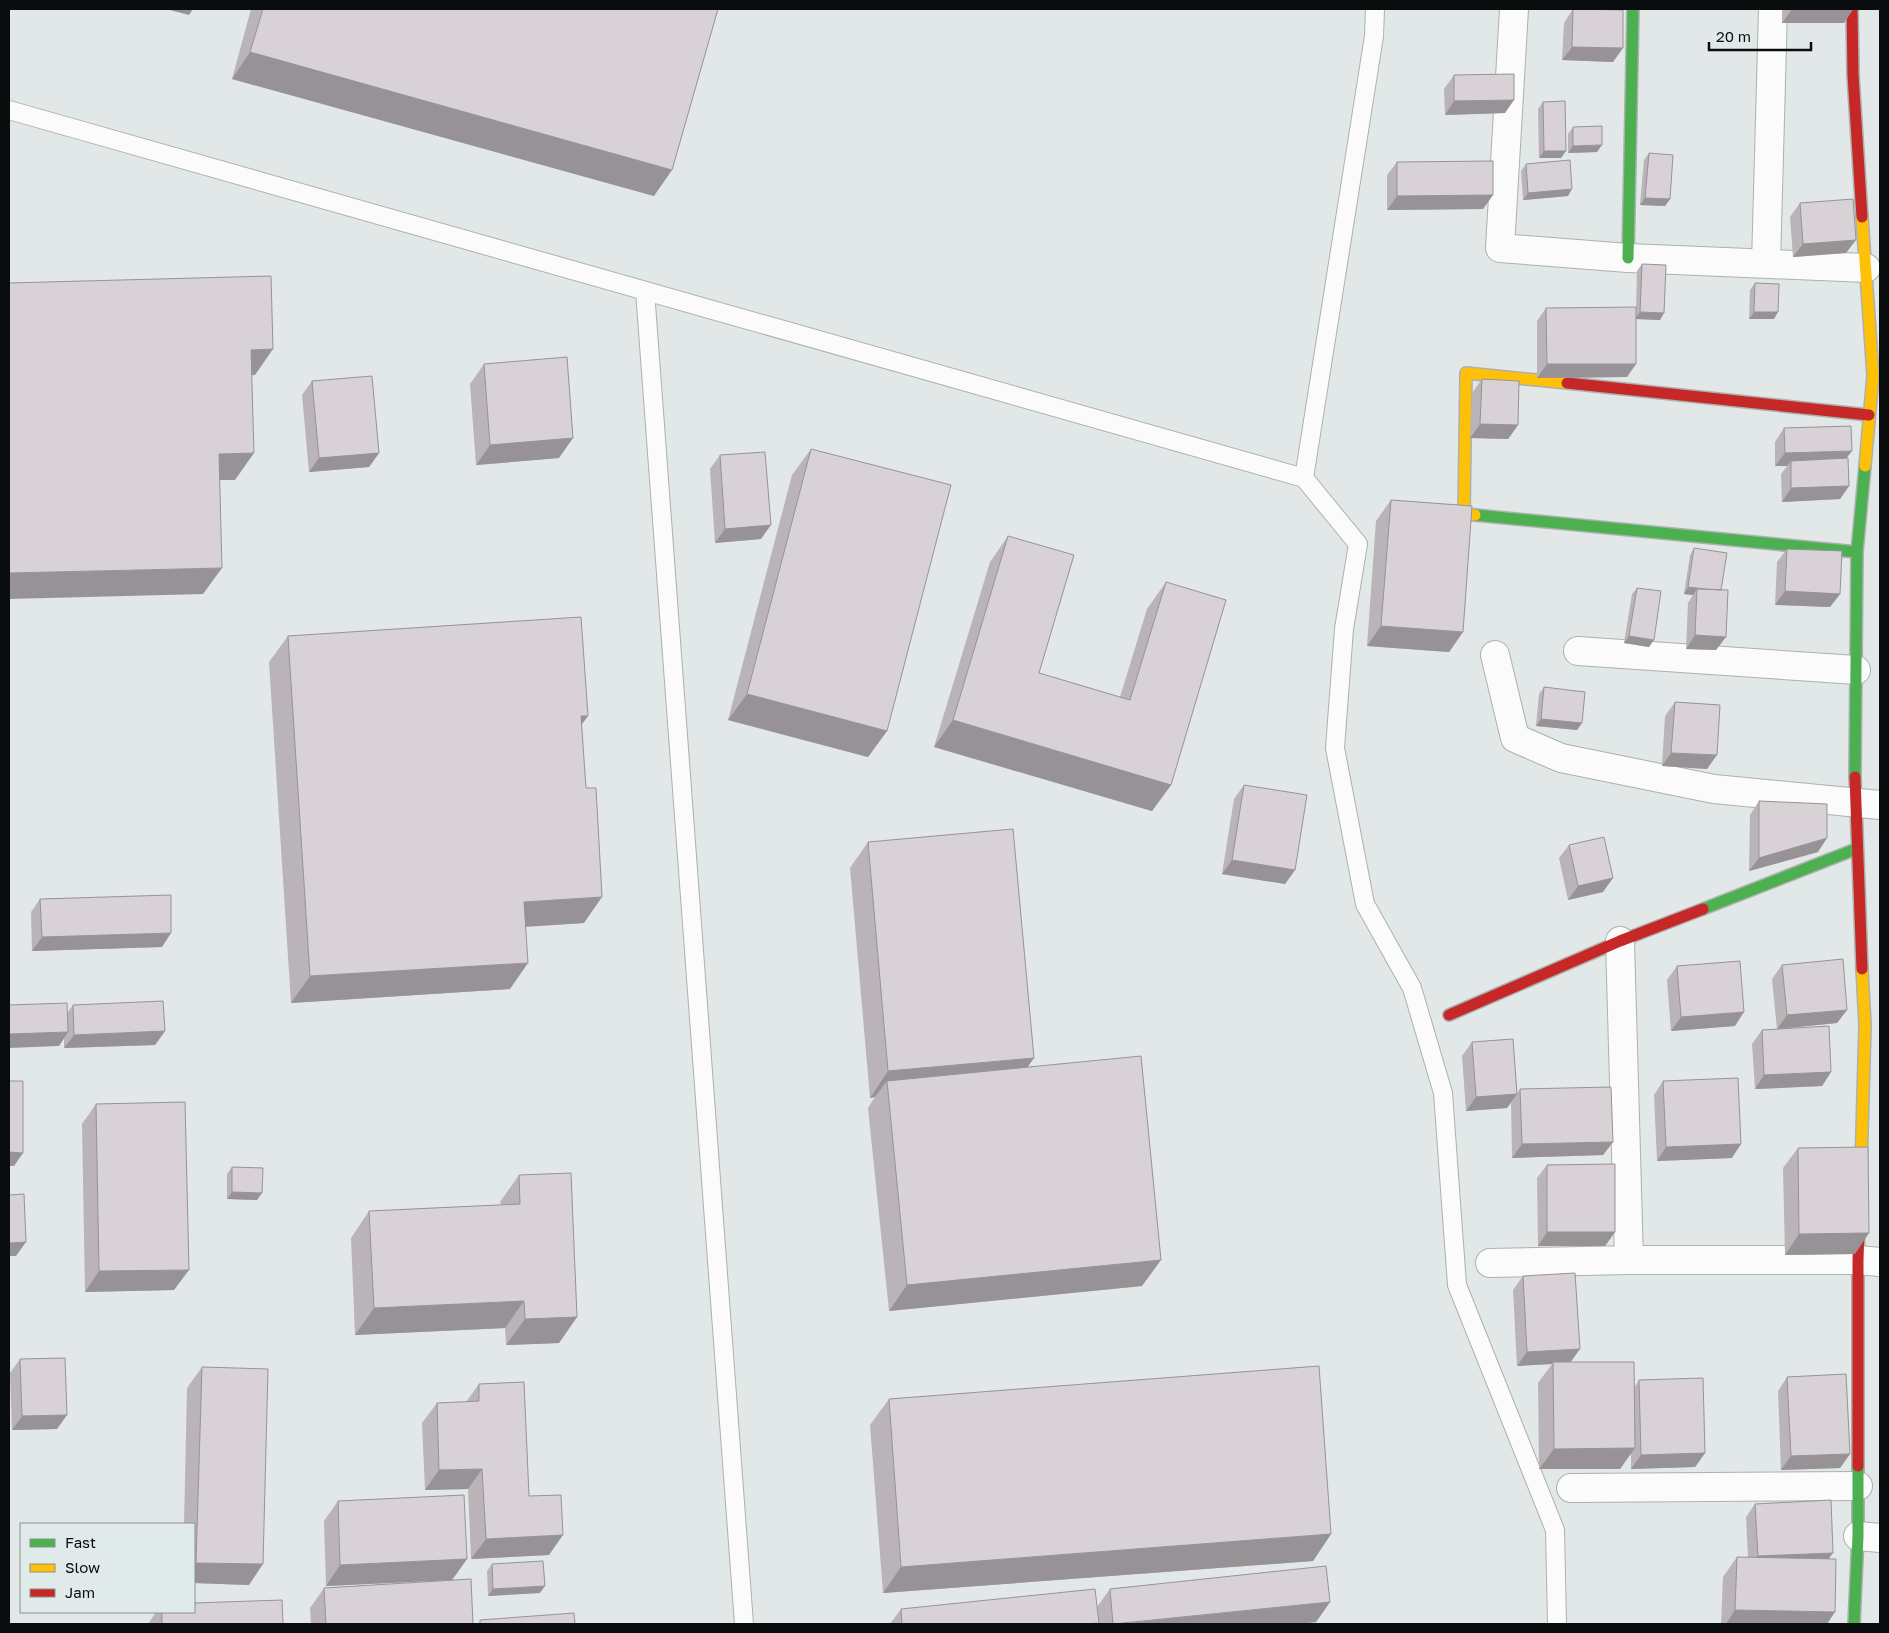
<svg xmlns="http://www.w3.org/2000/svg" width="1889" height="1633" viewBox="0 0 1889 1633" font-family="'Golos Text',sans-serif">
	<rect width="100%" height="100%" fill="#e2e7e7"/>
	<g fill="none" stroke-linecap="round" stroke-linejoin="round">
		<!-- lane casing -->
		<g stroke="#acb1b0" stroke-width="20">
			<path id="lane" d="M9,110L1304,478L1374,36L1375,9
				M645,291L744,1624
				M1304,478L1358,544L1344,629L1335,748L1365,904L1412,988L1443,1093L1457,1285L1555,1530L1557,1624"/>
		</g>
		<!-- street casing -->
		<g stroke="#acb1b0" stroke-width="30">
			<path id="street" d="M1514,9L1500,248L1628,258L1866,268
				M1766,264L1773,9
				M1578,651L1856,670
				M1495,655L1515,738L1561,758L1714,789L1880,805
				M1620,941L1629,1260
				M1490,1263L1629,1260H1858L1880,1262
				M1571,1488L1858,1486
				M1858,1536L1880,1538"/>
		</g>
		<!-- fast casing -->
		<g stroke="#acb1b0" stroke-width="14">
			<path id="fast" d="M1628,258L1633,9
				M1475,515L1857,552
				M1855,777L1857,552L1865,466
				M1703,909L1856,849
				M1854,1624L1858,1536V1466"/>
		</g>
		<!-- slow casing -->
		<g stroke="#acb1b0" stroke-width="14">
			<path id="slow" d="M1862,217L1873,375L1865,466
				M1475,515L1464,514L1466,373L1567,383
				M1861,1167L1865,1025L1862,969"/>
		</g>
		<!-- jam casing -->
		<g stroke="#acb1b0" stroke-width="14">
			<path id="jam" d="M1852,9L1853,75L1862,217
				M1567,383L1869,415
				M1855,777L1862,969
				M1449,1015L1620,941L1703,909
				M1858,1466V1260L1861,1167"/>
		</g>
		<!-- lane -->
		<use href="#lane" stroke="#fbfbfb" stroke-width="18"/>
		<!-- street -->
		<use href="#street" stroke="#fbfbfb" stroke-width="28"/>
		<!-- fast -->
		<use href="#fast" stroke="#4caf50" stroke-width="11"/>
		<!-- slow -->
		<use href="#slow" stroke="#ffc107" stroke-width="11"/>
		<!-- jam -->
		<use href="#jam" stroke="#c62828" stroke-width="11"/>
	</g>
	<!-- wall -->
	<path fill="#bab4b8" d="M251,9H718L654,196L232,79Z
		M1573,9L1613,62L1562,60L1564,23Z
		M1782,9H1853L1844,23H1782Z
		M1454,75L1505,113L1445,115L1444,89Z
		M1543,102L1561,158H1539L1538,109Z
		M1573,127L1597,152L1568,153V134Z
		M1649,153L1670,199L1665,206L1640,205L1644,160Z
		M1397,162L1493,195L1483,209L1387,210V175Z
		M1526,164L1568,196L1523,200L1521,171Z
		M1800,203L1846,253L1793,257L1790,217Z
		M1642,264L1660,320L1636,319L1627,377L1537,378V321L1546,308L1636,311L1637,271Z
		M1755,283L1774,319H1749L1750,290Z
		M484,364L559,458L476,465L470,384Z
		M1482,379L1518,425L1508,439L1470,438L1472,393Z
		M312,381L379,453L369,467L309,472L302,395Z
		M1784,428L1847,458L1849,486L1840,499L1782,502L1781,474L1787,466H1775V442Z
		M811,449L887,731L868,757L728,720L792,475Z
		M720,455L761,539L715,543L710,469Z
		M1391,500L1463,632L1449,652L1367,646L1376,521Z
		M1008,536L1039,673L1120,697L1147,609L1166,582L1171,785L1152,811L934,747L990,562Z
		M1694,548L1721,590L1716,650L1686,649L1688,603L1693,595L1684,594L1690,555Z
		M1787,549L1840,594L1830,607L1775,605L1777,562Z
		M1637,588L1649,647L1624,643L1632,594Z
		M288,636L582,724L584,923L526,927L510,989L291,1003L269,662Z
		M1544,687L1582,723L1577,730L1536,726L1539,694Z
		M1675,702L1707,769L1662,766L1665,716Z
		M1244,785L1295,870L1285,884L1222,874L1234,799Z
		M1759,801L1818,852L1749,871L1750,815Z
		M868,842L1034,1058L1027,1067L1142,1286L889,1311L868,1108L875,1097L870,1098L850,868Z
		M1569,845L1603,892L1568,900L1559,858Z
		M40,899L162,947L32,951L31,912Z
		M1782,965L1847,1010L1837,1023L1777,1029L1772,979Z
		M1677,966L1735,1026L1671,1031L1667,980Z
		M73,1005L165,1031L155,1045L64,1048V1038L59,1046L68,1012Z
		M1762,1030L1831,1072L1822,1086L1755,1089L1752,1044Z
		M1472,1042L1517,1094L1507,1108L1466,1111L1462,1056Z
		M1663,1081L1732,1158L1657,1161L1654,1095Z
		M1520,1089L1613,1142L1603,1155L1512,1158L1511,1103Z
		M96,1104L174,1290L85,1292L82,1124Z
		M1798,1148L1855,1254L1785,1255L1783,1168Z
		M1547,1165L1615,1232L1605,1246H1538L1537,1178Z
		M232,1167L257,1200L227,1199V1174Z
		M519,1175L577,1317L559,1343L506,1345L505,1328L355,1335L351,1238L369,1211L501,1205L500,1202Z
		M1523,1276L1571,1362L1634,1388L1639,1380L1705,1453L1695,1467L1631,1469V1453L1620,1469H1539L1538,1383L1552,1364L1517,1366L1513,1290Z
		M20,1359L57,1429L12,1430L10,1373Z
		M202,1367L249,1585L194,1583V1524H184L187,1388Z
		M1787,1377L1850,1454L1840,1468L1781,1470L1778,1391Z
		M479,1384L529,1496L549,1555L471,1559L468,1489L425,1490L422,1423L437,1403L466,1402Z
		M889,1399L1331,1534L1313,1561L883,1593L870,1425Z
		M338,1501L467,1559L452,1580L326,1586L324,1521Z
		M1755,1504L1829,1559L1827,1624H1721L1723,1577L1737,1557H1748L1746,1517Z
		M492,1564L540,1593L488,1596L487,1571Z
		M324,1588L473,1624H311L310,1608Z
		M1110,1589L1330,1602L1316,1622L1297,1624H902L1097,1607Z
		M901,1609L902,1624H890Z
		M156,1612H194L283,1624H148Z"/>
	<!-- shaded-wall -->
	<path fill="#979296" d="M166,9H193L189,15Z
		M1792,9H1853L1844,23H1782Z
		M1572,47L1623,48L1613,62L1562,60Z
		M250,52L672,170L654,196L232,79Z
		M1514,100L1505,113L1445,115L1454,101Z
		M1602,145L1597,152L1568,153L1573,146Z
		M1544,151H1566L1561,158H1539Z
		M1572,189L1568,196L1523,200L1528,193Z
		M1493,195L1483,209L1387,210L1397,196Z
		M1645,198L1670,199L1665,206L1640,205Z
		M1856,240L1846,253L1793,257L1803,244Z
		M1640,312L1664,313L1660,320L1635,319Z
		M1754,312H1778L1774,319H1749Z
		M273,349L255,375L232,376L251,350Z
		M1547,364H1636L1627,377L1537,378Z
		M1480,424L1518,425L1508,439L1470,438Z
		M573,438L559,458L476,465L490,445Z
		M1852,451L1842,464L1791,461L1787,466H1775L1785,453Z
		M254,453L235,480H200L219,454Z
		M379,453L369,467L309,472L319,458Z
		M1849,486L1840,499L1782,502L1791,488Z
		M771,525L761,539L715,543L725,529Z
		M222,568L203,594L9,599V573Z
		M1688,587L1721,592L1697,589L1693,595L1684,594Z
		M1785,591L1840,594L1830,607L1775,605Z
		M1381,626L1463,632L1449,652L1367,646Z
		M1695,635L1726,637L1716,650L1686,649Z
		M1629,636L1654,640L1649,647L1624,643Z
		M747,694L887,731L868,757L728,720Z
		M581,716H588L569,742Z
		M1541,719L1582,723L1577,730L1536,726Z
		M953,720L1171,785L1152,811L934,747Z
		M1671,753L1717,755L1707,769L1662,766Z
		M1827,838L1818,852L1749,871L1759,858Z
		M1232,860L1295,870L1285,884L1222,874Z
		M1613,878L1603,892L1568,900L1578,886Z
		M602,897L584,923L506,928L524,902Z
		M171,933L162,947L32,951L42,937Z
		M528,963L510,989L291,1003L310,976Z
		M1847,1010L1837,1023L1777,1029L1787,1015Z
		M1744,1012L1735,1026L1671,1031L1681,1017Z
		M165,1031L155,1045L64,1048L74,1035Z
		M68,1032L59,1046L9,1048V1034Z
		M1034,1058L1015,1085L887,1081L875,1097L870,1098L888,1071Z
		M1831,1072L1822,1086L1755,1089L1764,1075Z
		M1517,1094L1507,1108L1466,1111L1476,1097Z
		M1613,1142L1603,1155L1512,1158L1522,1144Z
		M1741,1144L1732,1158L1657,1161L1666,1147Z
		M9,1152L23,1153L14,1166H9Z
		M232,1192L262,1193L257,1200L227,1199Z
		M1547,1232H1615L1605,1246H1538Z
		M1869,1233L1855,1254L1785,1255L1799,1234Z
		M26,1242L16,1256H9V1243Z
		M1161,1260L1142,1286L889,1311L907,1285Z
		M189,1270L174,1290L85,1292L99,1271Z
		M524,1301L505,1328L355,1335L374,1308Z
		M577,1317L559,1343L506,1345L525,1319Z
		M1580,1349L1570,1363L1553,1362L1552,1364L1517,1366L1527,1352Z
		M67,1415L57,1429L12,1430L22,1416Z
		M1635,1448L1620,1469H1539L1554,1449Z
		M1705,1453L1695,1467L1631,1469L1641,1455Z
		M1850,1454L1840,1468L1781,1470L1791,1456Z
		M482,1469L468,1489L425,1490L439,1470Z
		M1331,1534L1313,1561L883,1593L901,1567Z
		M563,1535L549,1555L471,1559L486,1539Z
		M1833,1553L1823,1566L1748,1570L1758,1556Z
		M467,1559L452,1580L326,1586L340,1565Z
		M196,1563L263,1564L249,1585L194,1583V1566Z
		M545,1586L540,1593L488,1596L493,1589Z
		M1330,1602L1316,1622L1297,1624H1119Z
		M1735,1610L1835,1612L1827,1624H1726Z"/>
	<!-- building -->
	<path fill="#d8d1d6" stroke="#979296" d="M263,9H718L672,170L250,52Z
		M1573,9L1623,10V48L1572,47Z
		M1514,74V100L1454,101V75Z
		M1565,101L1566,151H1544L1543,102Z
		M1602,126V145L1573,146V127Z
		M1649,153L1673,155L1670,199L1645,198Z
		M1570,160L1572,189L1528,193L1526,164Z
		M1493,161V195L1397,196V162Z
		M1853,199L1856,240L1803,244L1800,203Z
		M1642,264L1666,265L1664,313L1640,312Z
		M271,276L273,349L251,350L254,453L219,454L222,568L9,573V283Z
		M1755,283L1779,284L1778,312H1754Z
		M1636,307V364H1547L1546,308Z
		M567,357L573,438L490,445L484,364Z
		M372,376L379,453L319,458L312,381Z
		M1482,379L1519,381L1518,425L1480,424Z
		M1851,426L1852,451L1785,453L1784,428Z
		M811,449L951,485L887,731L747,694Z
		M765,452L771,525L725,529L720,455Z
		M1848,458L1849,486L1791,488V461Z
		M1391,500L1472,506L1463,632L1381,626Z
		M1008,536L1074,555L1039,673L1130,700L1166,582L1226,600L1171,785L953,720Z
		M1694,548L1727,553L1721,590L1705,589L1688,587Z
		M1787,549L1842,551L1840,594L1785,591Z
		M1637,588L1661,591L1654,640L1629,636Z
		M1697,589L1728,590L1726,637L1695,635Z
		M581,617L588,716H581L586,788H596L602,897L524,902L528,963L310,976L288,636Z
		M1544,687L1585,692L1582,723L1541,719Z
		M1675,702L1720,705L1717,755L1671,753Z
		M1244,785L1307,795L1295,870L1232,860Z
		M1759,801L1827,804V838L1759,858Z
		M1013,829L1034,1058L888,1071L868,842Z
		M1604,837L1613,878L1578,886L1569,845Z
		M171,895V933L42,937L40,899Z
		M1843,959L1847,1010L1787,1015L1782,965Z
		M1740,961L1744,1012L1681,1017L1677,966Z
		M163,1001L165,1031L74,1035L73,1005Z
		M67,1003L68,1032L9,1034V1005Z
		M1829,1026L1831,1072L1764,1075L1762,1030Z
		M1513,1039L1517,1094L1476,1097L1472,1042Z
		M1141,1056L1161,1260L907,1285L887,1081Z
		M1738,1078L1741,1144L1666,1147L1663,1081Z
		M9,1081H23V1153L9,1152Z
		M1611,1087L1613,1142L1522,1144L1520,1089Z
		M185,1102L189,1270L99,1271L96,1104Z
		M1868,1147L1869,1233L1799,1234L1798,1148Z
		M1615,1164V1232H1547V1165Z
		M232,1167L263,1168L262,1193L232,1192Z
		M571,1173L577,1317L525,1319L524,1301L374,1308L369,1211L520,1204L519,1175Z
		M24,1194L26,1242L9,1243V1195Z
		M1575,1273L1580,1349L1527,1352L1523,1276Z
		M65,1358L67,1415L22,1416L20,1359Z
		M1553,1362H1634L1635,1448L1554,1449Z
		M1319,1366L1331,1534L901,1567L889,1399Z
		M202,1367L268,1369L263,1564L196,1563Z
		M1846,1374L1850,1454L1791,1456L1787,1377Z
		M1703,1378L1705,1453L1641,1455L1639,1380Z
		M524,1382L529,1496L561,1495L563,1535L486,1539L482,1469L439,1470L437,1403L479,1401V1384Z
		M464,1495L467,1559L340,1565L338,1501Z
		M1831,1500L1833,1553L1758,1556L1755,1504Z
		M1737,1557L1836,1559L1835,1612L1735,1610Z
		M543,1561L545,1586L493,1589L492,1564Z
		M1326,1566L1330,1602L1113,1624L1110,1589Z
		M471,1579L473,1624H326L324,1588Z
		M1095,1589L1099,1623L1084,1624H902L901,1609Z
		M282,1600L283,1624H162V1612H194V1603Z
		M574,1613L575,1624H480V1620Z"/>
	<!-- border -->
	<rect width="1889" height="1633" fill="none" stroke="#090d0d" stroke-width="20"/>
	<!-- legend -->
	<rect x="20" y="1523" width="175" height="90" fill="#dfeae9" stroke="#899291"/>
	<rect x="30" y="1539" width="25" height="8" fill="#4caf50" stroke="#899291"/>
	<text x="65" y="1548" font-size="15" fill="#090d0d">Fast</text>
	<rect x="30" y="1564" width="25" height="8" fill="#ffc107" stroke="#899291"/>
	<text x="65" y="1573" font-size="15" fill="#090d0d">Slow</text>
	<rect x="30" y="1589" width="25" height="8" fill="#c62828" stroke="#899291"/>
	<text x="65" y="1598" font-size="15" fill="#090d0d">Jam</text>
	<!-- scale -->
	<path d="M1709 42v8h102v-8" fill="none" stroke="#090d0d" stroke-width="2.5"/>
	<text x="1716" y="42" font-size="15" fill="#090d0d" stroke="#dfeae9" stroke-width="4" paint-order="stroke">20 m</text>
</svg>
